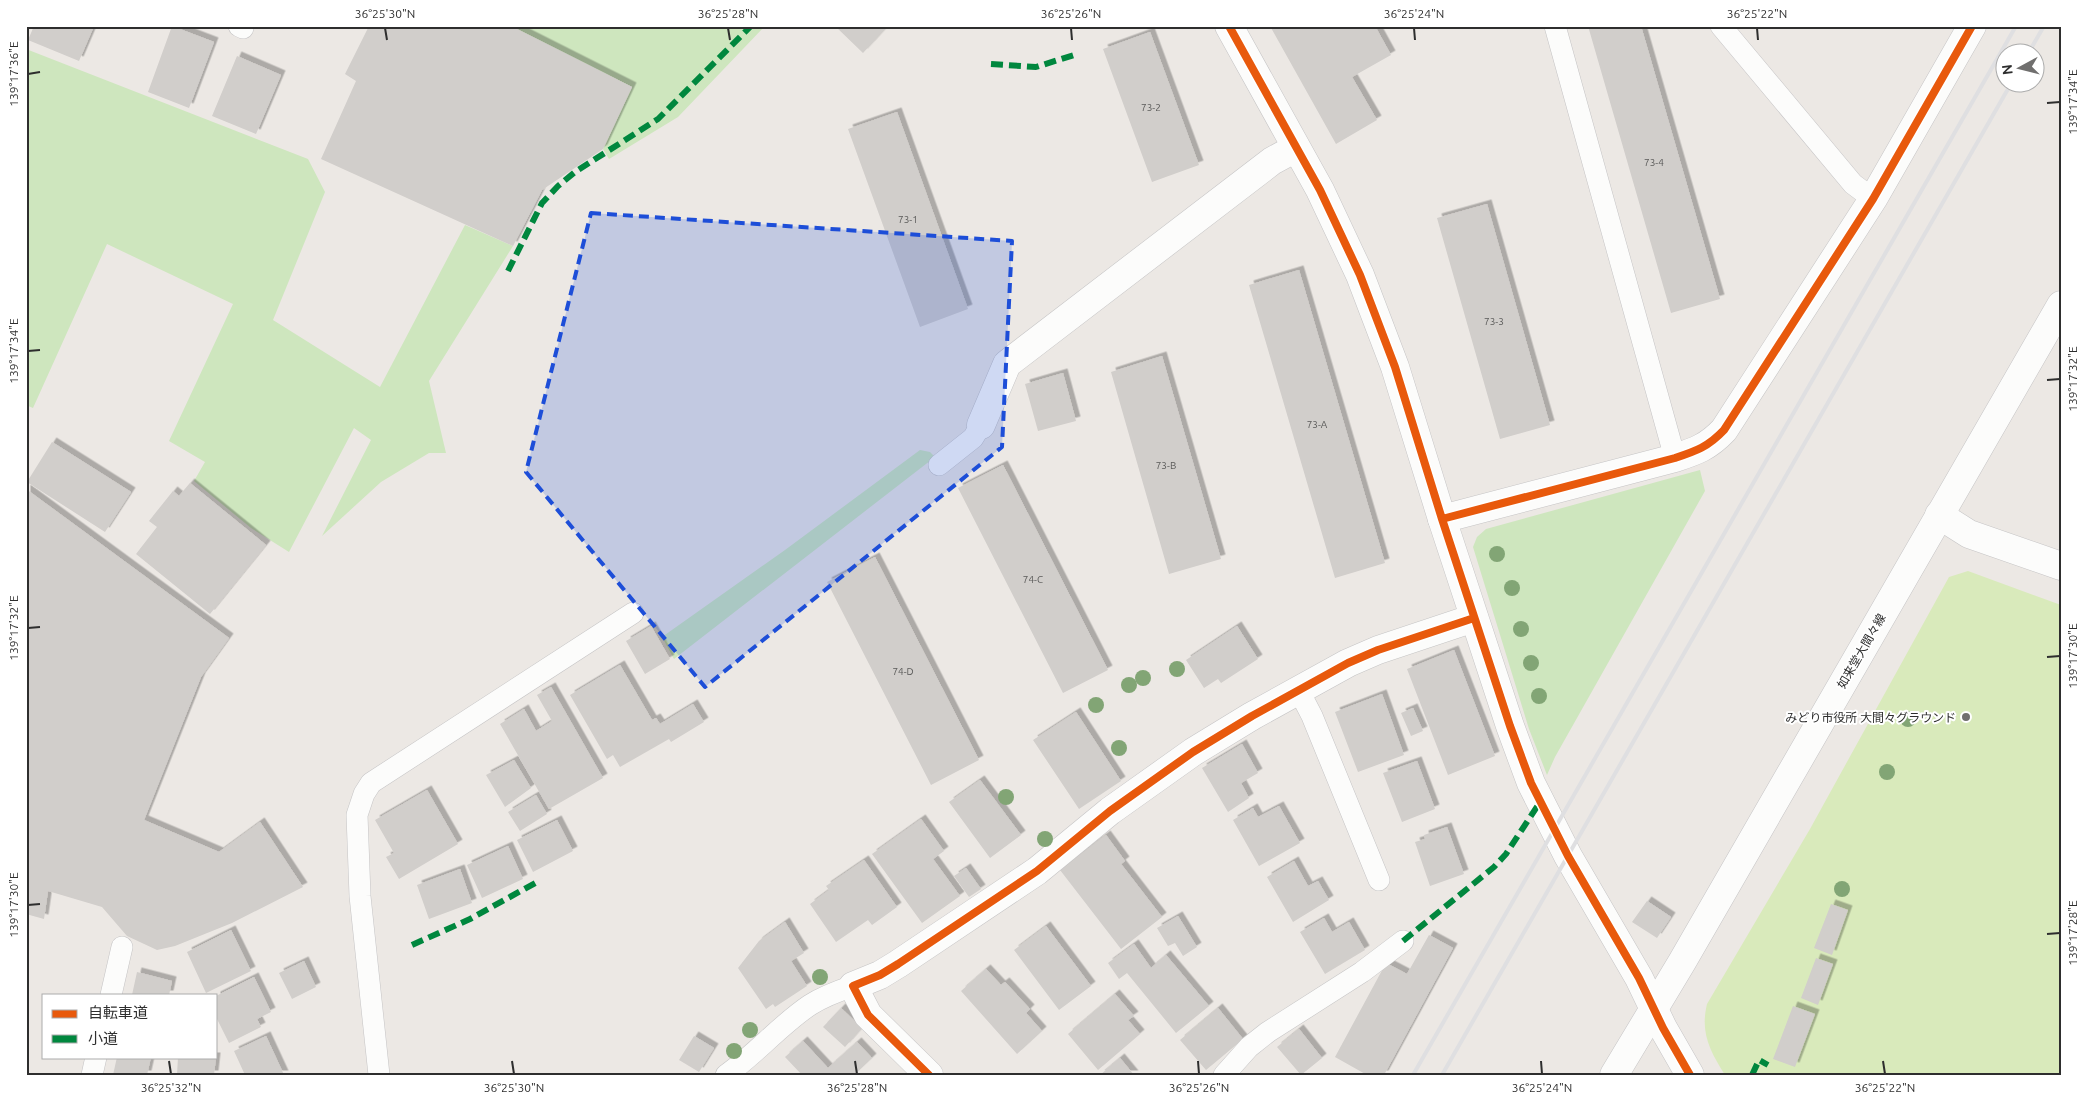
<svg xmlns="http://www.w3.org/2000/svg" width="2087" height="1101" viewBox="0 0 2087 1101" font-family="Ubuntu,'Noto Sans JP',sans-serif">
	<defs>
		<filter id="shadow"><feDropShadow dx="4.5" dy="-4.5" stdDeviation="0" flood-color="#0004"/></filter>
	</defs>
	<rect width="100%" height="100%" fill="#ece8e4"/>
	<!-- green -->
	<path fill="#cee6be" d="M511,26H765L678,117L609,159L603,149L632,87Z
		M26,49L308,159L325,192L273,320L380,387L465,225L513,246L429,381L446,453H429L381,482L322,536L371,440L354,428L289,552L251,528L194,481L205,462L169,441L233,304L107,244L33,408L26,405Z
		M920,450L930,452L935,457L674,659L662,637L785,550Z
		M1700,470L1705,491L1555,757L1547,775L1529,729L1473,547L1477,537L1486,529Z"/>
	<!-- pitch -->
	<path fill="#d9eabb" d="M1968,571L2061,605V1075H1725C1710,1051 1700,1033 1707,1004L1810,829L1949,577Z"/>
	<!-- building -->
	<path fill="#d1cecb" filter="url(#shadow)" d="M34,26H94L79,61L28,40Z
		M172,26L214,42L189,108L148,92Z
		M369,26H511L632,87L603,149L542,190L513,246L321,159L356,81L345,74Z
		M835,26H888L863,53Z
		M1270,26H1375L1391,55L1352,77L1377,120L1336,144Z
		M1588,26H1641L1720,299L1671,313Z
		M1150,32L1199,165L1152,182L1103,49Z
		M237,56L281,75L256,134L212,116Z
		M897,112L968,309L920,327L848,129Z
		M1487,204L1550,425L1500,439L1437,218Z
		M1299,270L1385,563L1335,578L1249,285Z
		M1162,356L1221,559L1169,574L1111,372Z
		M1063,373L1076,421L1038,431L1025,384Z
		M52,442L131,492L105,532L27,482Z
		M1003,465L1108,670L1063,693L958,488Z
		M190,483L266,545L210,614L136,554L157,527L149,521L173,491L179,496Z
		M26,489L229,638L201,677L144,820L219,852L260,822L303,887L232,923L175,946L157,950L127,936L102,907L48,891L44,919L26,914Z
		M875,557L979,760L931,785L827,582Z
		M651,626L670,659L645,674L626,641Z
		M1237,626L1258,659L1221,683L1218,679L1204,688L1186,660Z
		M1454,650L1495,756L1448,775L1407,669Z
		M620,665L652,720L656,718L660,724L693,704L704,722L671,742L669,739L620,767L613,755L607,759L570,695Z
		M551,687L603,778L549,809L500,724L524,709L536,731L552,721L537,695Z
		M1382,694L1404,755L1358,772L1335,712Z
		M1413,708L1423,731L1411,736L1401,713Z
		M1076,712L1121,781L1079,809L1033,740Z
		M1242,744L1258,773L1241,783L1249,798L1228,812L1202,768Z
		M514,760L531,788L505,807L486,775Z
		M1417,761L1435,809L1402,822L1383,773Z
		M980,780L1021,835L990,858L949,802Z
		M427,790L458,844L399,879L386,857L394,853L375,820Z
		M536,795L547,814L520,831L508,812Z
		M1279,806L1300,843L1259,866L1233,820L1253,808L1258,817Z
		M921,819L944,851L933,859L960,896L922,923L872,854Z
		M557,820L573,851L533,872L517,840Z
		M1447,827L1464,874L1430,886L1415,842L1425,839L1424,835Z
		M1106,835L1125,861L1121,864L1162,917L1121,949L1060,870Z
		M508,846L523,879L482,898L467,865Z
		M864,860L897,907L872,925L868,920L836,942L810,904L829,890L826,886Z
		M1294,861L1308,886L1318,881L1329,900L1293,922L1267,877Z
		M966,868L981,889L969,897L954,876Z
		M460,869L472,903L429,919L417,885Z
		M1647,901L1671,917L1657,938L1632,922Z
		M1831,904L1848,910L1832,955L1814,948Z
		M1178,916L1197,947L1183,956L1175,943L1168,946L1157,928Z
		M1324,918L1332,932L1349,922L1365,950L1325,974L1300,932Z
		M785,922L804,953L791,961L807,986L775,1007L773,1004L766,1009L738,968L759,941Z
		M1046,926L1091,986L1059,1010L1014,950Z
		M231,930L251,971L206,993L187,952Z
		M1429,935L1453,948L1384,1075H1367L1335,1057L1386,963L1407,974Z
		M1134,944L1151,968L1166,955L1209,1006L1176,1033L1127,973L1119,979L1108,963Z
		M1816,958L1833,964L1818,1005L1801,998Z
		M304,961L316,987L292,999L279,973Z
		M986,969L1001,985L1005,982L1030,1009L1026,1013L1042,1031L1017,1054L961,991Z
		M137,972L172,981L169,995H132Z
		M254,977L271,1012L257,1019L261,1027L229,1043L216,1017V996Z
		M1115,994L1134,1016L1128,1020L1140,1034L1098,1070L1068,1034Z
		M1793,1006L1815,1014L1795,1067L1773,1059Z
		M841,1008L862,1028L845,1047L823,1027Z
		M1218,1008L1243,1039L1206,1070L1180,1040Z
		M1299,1029L1322,1058L1301,1075L1277,1047Z
		M266,1036L284,1075H245L234,1051Z
		M694,1036L714,1048L699,1072L679,1060Z
		M803,1041L828,1068L857,1042L872,1058L854,1075H802L785,1057Z
		M117,1057H151L147,1075H113Z
		M178,1057H216L214,1075H177Z
		M1120,1058L1134,1075H1100Z"/>
	<g fill="none" stroke-linecap="round" stroke-linejoin="round">
		<!-- service casing -->
		<g stroke="#c5c4c5" stroke-width="22">
			<path id="service" d="M239,26L243,28
				M1555,26L1675,458
				M1721,26L1853,184L1873,199
				M939,465L973,438L981,425
				M1298,689L1312,716L1379,880
				M111,995L122,947
				M92,1075L96,1057
				M379,1075L360,896L357,815L364,794L371,783L633,613
				M726,1075C756,1054 780,1025 810,1005C824,996 838,991 853,986
				M1224,1075L1249,1047L1268,1032L1362,972L1403,941"/>
		</g>
		<!-- minor casing -->
		<g stroke="#c5c4c5" stroke-width="29">
			<path id="minor" d="M981,425L1007,364L1272,161L1296,148
				M1939,515L1969,534L2061,566
				M1442,519L1675,458C1696,451 1708,447 1724,430L1873,199L1972,26
				M929,1075L868,1015L853,986L880,975L898,964L1037,871L1110,811L1193,752L1252,716L1348,663L1378,650L1474,618"/>
		</g>
		<!-- tertiary casing -->
		<g stroke="#c5c4c5" stroke-width="29">
			<path id="tertiary" d="M1229,26L1320,190L1360,275L1395,367L1442,519L1510,726L1531,783L1568,856L1639,978L1663,1028L1690,1075"/>
		</g>
		<!-- secondary casing -->
		<g stroke="#c5c4c5" stroke-width="29">
			<path id="secondary" d="M1614,1075L1682,962L2061,305"/>
		</g>
		<!-- service -->
		<use href="#service" stroke="#fcfcfb" stroke-width="21"/>
		<!-- minor -->
		<use href="#minor" stroke="#fcfcfb" stroke-width="28"/>
		<!-- tertiary -->
		<use href="#tertiary" stroke="#fcfcfb" stroke-width="28"/>
		<!-- secondary -->
		<use href="#secondary" stroke="#fcfcfb" stroke-width="28"/>
		<!-- rail -->
		<path stroke="#dfdfe1" stroke-width="4" d="M2029,52L2044,26
			M1413,1075L2016,26
			M1442,1075L2012,82"/>
		<!-- quiet -->
		<path stroke="#00873e" stroke-width="6" stroke-dasharray="12 6" stroke-linecap="butt" d="M991,64L1036,67L1074,55
			M508,271L542,203L558,186L575,172L658,119L751,26
			M1403,941L1494,867L1506,854L1540,802
			M412,945L470,919L537,882
			M1752,1075L1759,1060L1768,1065"/>
		<!-- cycleway casing -->
		<g stroke="#fff" stroke-width="11">
			<path id="cycleway" d="M1229,26L1320,190L1360,275L1395,367L1442,519L1510,726L1531,783L1568,856L1639,978L1663,1028L1690,1075
				M1442,519L1675,458C1696,451 1708,447 1724,430L1873,199L1972,26
				M929,1075L868,1015L853,986L880,975L898,964L1037,871L1110,811L1193,752L1252,716L1348,663L1378,650L1474,618"/>
		</g>
		<!-- cycleway -->
		<use href="#cycleway" stroke="#e8590c" stroke-width="8"/>
	</g>
	<!-- trees -->
	<g fill="#82a575">
		<circle cx="1497" cy="554" r="8"/>
		<circle cx="1512" cy="588" r="8"/>
		<circle cx="1521" cy="629" r="8"/>
		<circle cx="1531" cy="663" r="8"/>
		<circle cx="1177" cy="669" r="8"/>
		<circle cx="1143" cy="678" r="8"/>
		<circle cx="1129" cy="685" r="8"/>
		<circle cx="1539" cy="696" r="8"/>
		<circle cx="1096" cy="705" r="8"/>
		<circle cx="1908" cy="719" r="8"/>
		<circle cx="1119" cy="748" r="8"/>
		<circle cx="1887" cy="772" r="8"/>
		<circle cx="1006" cy="797" r="8"/>
		<circle cx="1045" cy="839" r="8"/>
		<circle cx="1842" cy="889" r="8"/>
		<circle cx="820" cy="977" r="8"/>
		<circle cx="750" cy="1030" r="8"/>
		<circle cx="734" cy="1051" r="8"/>
	</g>
	<!-- marked area -->
	<path fill="#1d4ed8" fill-opacity="0.2" stroke="#1d4ed8" stroke-width="4" stroke-dasharray="10 6" stroke-linejoin="round" d="M591,213L1012,241L1002,447L705,687L526,472Z"/>
	<!-- ticks -->
	<path fill="none" stroke="#2e2e2e" stroke-width="2" d="M385,28L387,40M728,28L730,40M1071,28L1072,40M1414,28L1415,40M1757,28L1758,40M28,74L40,72M2047,103L2060,102M28,351L40,350M2047,380L2060,379M28,628L40,627M2047,657L2060,656M28,905L40,904M2047,934L2060,933M169,1061L171,1074M512,1061L514,1074M855,1061L857,1074M1198,1061L1199,1074M1541,1061L1542,1074M1883,1061L1885,1074"/>
	<!-- markers -->
	<circle fill="#706f6e" stroke="#fff" stroke-width="2" cx="1966" cy="717" r="5"/>
	<g text-anchor="middle" dominant-baseline="central" stroke-width="4" stroke-linejoin="round" paint-order="stroke">
		<!-- number labels -->
		<g font-size="10" fill="#585857">
			<text x="1151" y="107">73-2</text>
			<text x="1654" y="162">73-4</text>
			<text x="908" y="219">73-1</text>
			<text x="1494" y="321">73-3</text>
			<text x="1317" y="424">73-A</text>
			<text x="1166" y="465">73-B</text>
			<text x="1033" y="579">74-C</text>
			<text x="903" y="671">74-D</text>
		</g>
		<!-- street labels -->
		<g font-size="12" fill="#2e2e2e" stroke="#fff">
			<text transform="translate(1861 651) rotate(-60)">如来堂大間々線</text>
		</g>
		<!-- poi labels -->
		<g font-size="12" fill="#2e2e2e" stroke="#fff" text-anchor="end">
			<text x="1956" y="717">みどり市役所 大間々グラウンド</text>
		</g>
	</g>
	<!-- border -->
	<rect width="2087" height="1101" fill="none" stroke="#ffffff" stroke-width="55"/>
	<!-- legend -->
	<rect x="42" y="994" width="175" height="65" fill="#ffffff" stroke="#ababab"/>
	<rect x="52" y="1010" width="25" height="8" fill="#e8590c" stroke="#ababab"/>
	<text x="88" y="1018" font-size="15" fill="#2e2e2e">自転車道</text>
	<rect x="52" y="1035" width="25" height="8" fill="#00873e" stroke="#ababab"/>
	<text x="88" y="1044" font-size="15" fill="#2e2e2e">小道</text>
	<!-- north arrow -->
	<g transform="translate(2020 68) rotate(263)"><circle r="24" fill="#ffffff" stroke="#ababab"/>
	<path d="M0-4L9 19L0 12L-9 19Z" fill="#706f6e"/>
	<text y="-8" font-size="14" font-weight="bold" text-anchor="middle" fill="#2e2e2e">N</text>
	</g>
	<rect x="28" y="28" width="2032" height="1046" fill="none" stroke="#2e2e2e" stroke-width="2"/>
	<g font-size="12" text-anchor="middle" fill="#2e2e2e">
		<text x="385" y="18">36°25'30"N</text>
		<text x="728" y="18">36°25'28"N</text>
		<text x="1071" y="18">36°25'26"N</text>
		<text x="1414" y="18">36°25'24"N</text>
		<text x="1757" y="18">36°25'22"N</text>
		<text transform="translate(14 74) rotate(-90)" y="4">139°17'36"E</text>
		<text transform="translate(2073 102) rotate(-90)" y="4">139°17'34"E</text>
		<text transform="translate(14 351) rotate(-90)" y="4">139°17'34"E</text>
		<text transform="translate(2073 379) rotate(-90)" y="4">139°17'32"E</text>
		<text transform="translate(14 628) rotate(-90)" y="4">139°17'32"E</text>
		<text transform="translate(2073 656) rotate(-90)" y="4">139°17'30"E</text>
		<text transform="translate(14 905) rotate(-90)" y="4">139°17'30"E</text>
		<text transform="translate(2073 933) rotate(-90)" y="4">139°17'28"E</text>
		<text x="171" y="1092">36°25'32"N</text>
		<text x="514" y="1092">36°25'30"N</text>
		<text x="857" y="1092">36°25'28"N</text>
		<text x="1199" y="1092">36°25'26"N</text>
		<text x="1542" y="1092">36°25'24"N</text>
		<text x="1885" y="1092">36°25'22"N</text>
	</g>
</svg>
